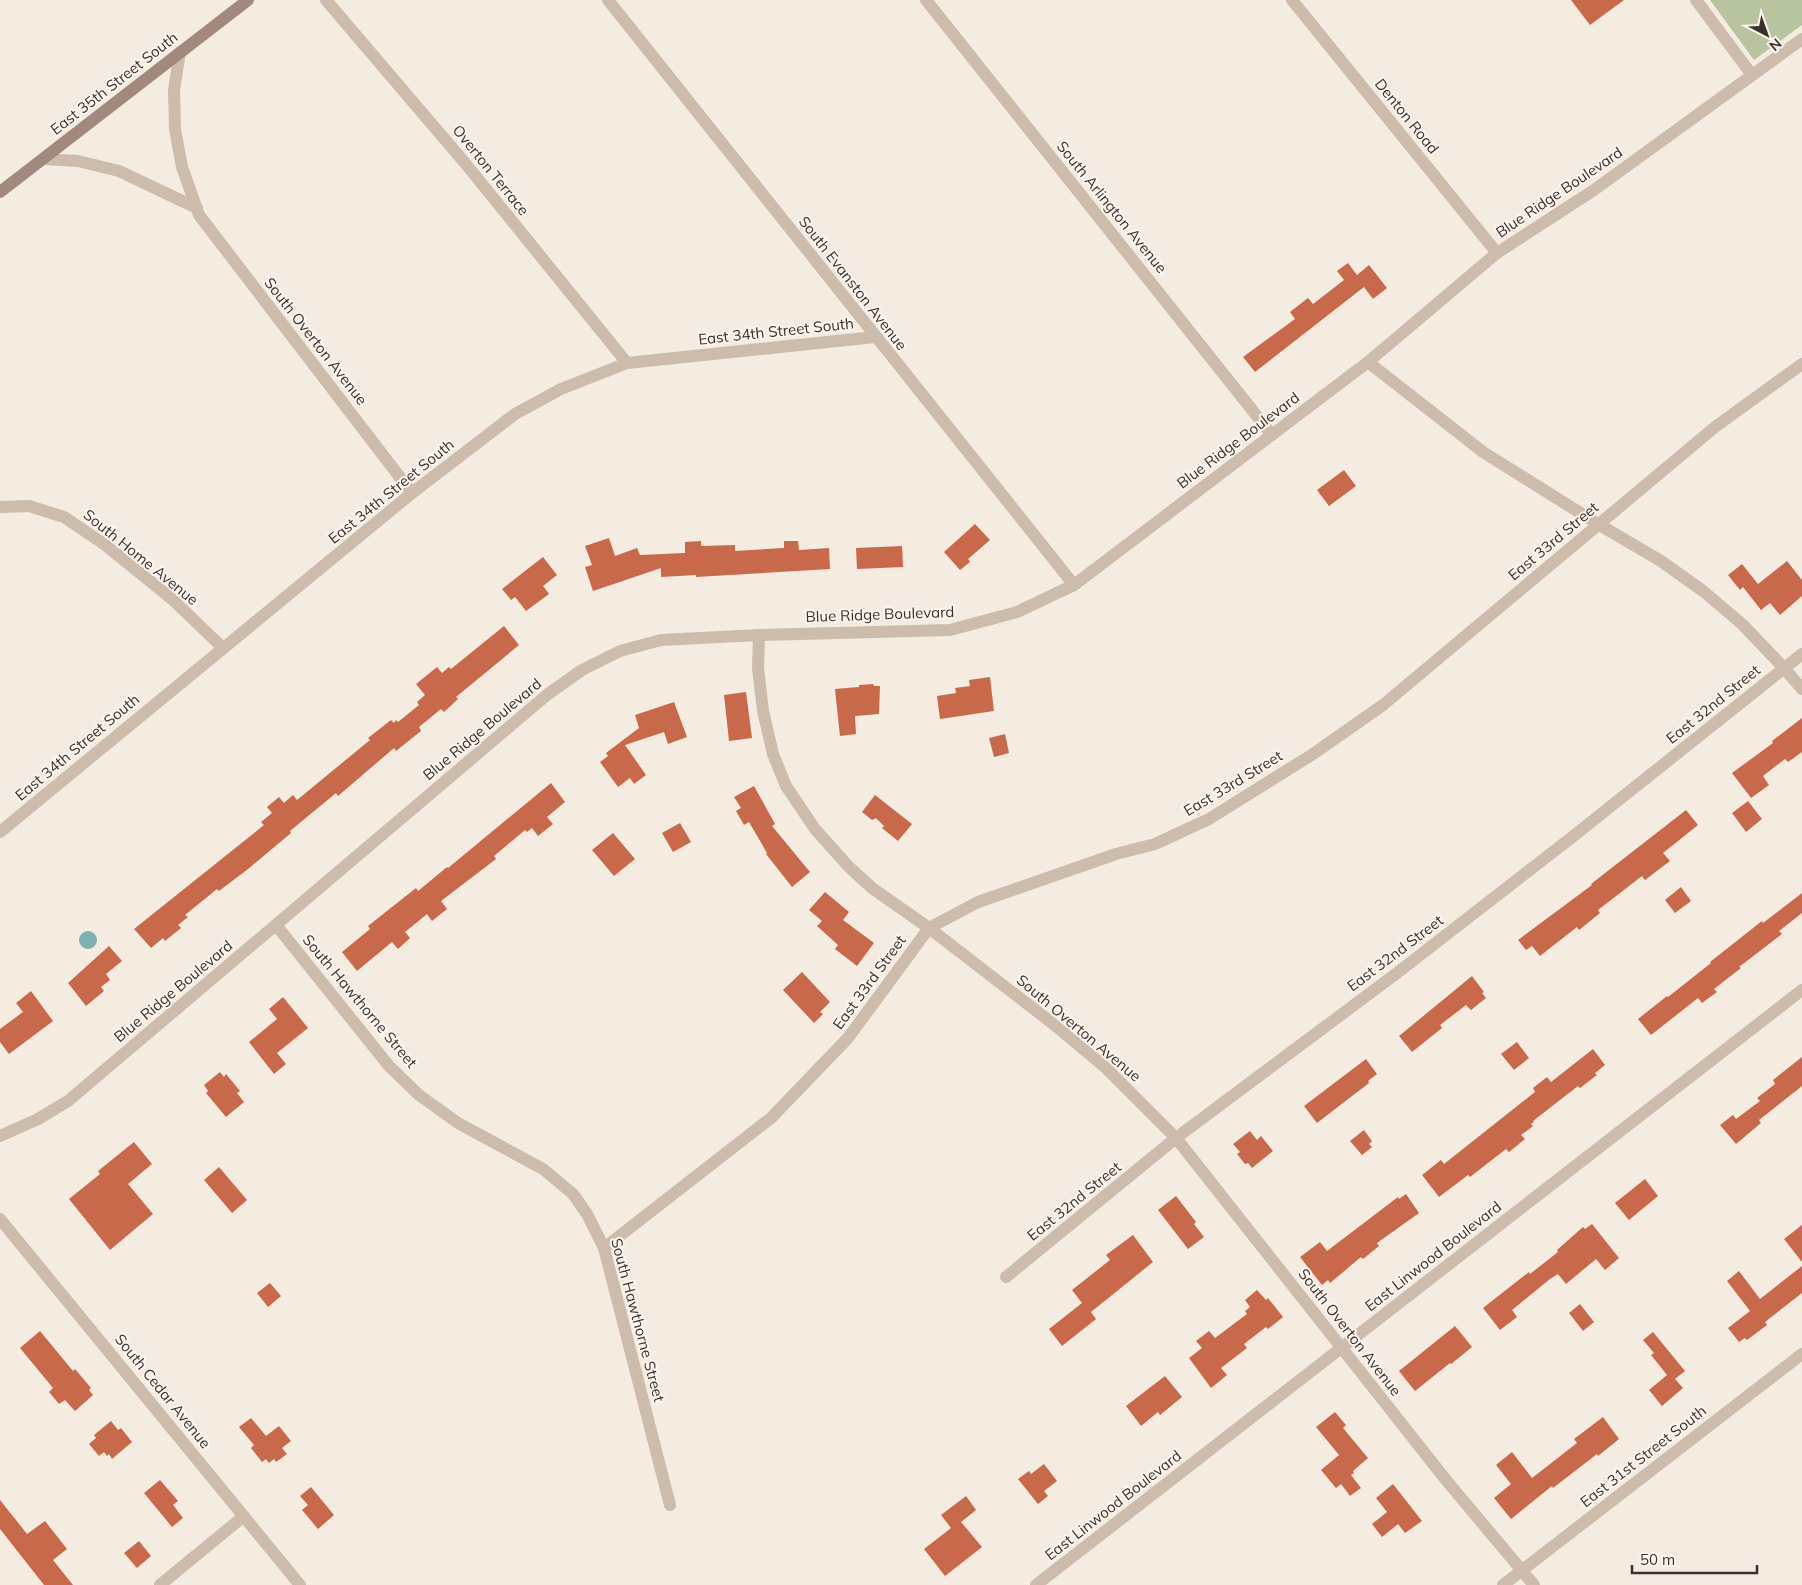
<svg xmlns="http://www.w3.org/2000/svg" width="1802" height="1585" viewBox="0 0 1802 1585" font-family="Mulish,sans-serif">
	<rect width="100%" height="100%" fill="#f4ebe1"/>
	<!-- green -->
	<path fill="#b8c4a0" d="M1710,0H1802V25L1754,60Z"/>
	<!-- water -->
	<path fill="#7fb0b2" d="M79 940a9 9 0 1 1 18 0a9 9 0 1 1-18 0Z"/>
	<!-- building -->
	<path fill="#c8694b" d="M1571,0H1624L1590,25Z
		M1348,263L1357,275L1369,265L1387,288L1373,299L1364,287L1255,372L1243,357L1295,319L1290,312L1308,298L1313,304L1344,280L1337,271Z
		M1344,470L1356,486L1329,506L1317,490Z
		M975,524L990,540L968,559L970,562L960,570L944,552Z
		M609,538L615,556L637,548L640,555L685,553V542L701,541V546L735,545V551L784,548V541H798L799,550L829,548L830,569L696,577V575L661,577V568L593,591L585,567L592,565L585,546Z
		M902,546L903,567L857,569L856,548Z
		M543,557L557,575L543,586L549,594L526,611L515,597L511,600L502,589Z
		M1787,561L1802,580V596L1780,615L1770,603L1761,610L1743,587L1740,590L1728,575L1742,564L1758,584Z
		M504,626L519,645L456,697L458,699L444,712L441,709L419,727L421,731L396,751L394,748L338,796L336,793L290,831L291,833L248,869L219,891L217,889L185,915L188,917L178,925L181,928L165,941L163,938L151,948L134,929L264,825L261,822L272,813L267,807L279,797L284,803L293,795L297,800L370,740L368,738L391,720L394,723L396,720L398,722L419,705L417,702L425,695L416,684L437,667L442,673L449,667L451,669Z
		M990,677L994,711L940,719L937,696L956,693L955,688L970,686L969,680Z
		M873,684L874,686H880L879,714L855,716L856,734L840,736L835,689L859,687V685Z
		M746,692L752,738L729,741L724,695Z
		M674,702L687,737L668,744L664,732L625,745L646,775L634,784L630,778L618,787L600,762L608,756L606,753L639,728L635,715Z
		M1802,718V752L1788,762L1785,759L1763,776L1769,785L1751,798L1732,773L1773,743L1772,741Z
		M1005,734L1009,753L994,757L989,738Z
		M551,783L565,802L547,817L553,824L538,836L532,828L527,832L525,830L494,856L496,859L441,901L447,909L432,921L427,914L405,932L410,938L398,949L392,942L357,971L342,952L370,929L368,926L416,888L418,891L447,867L448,868Z
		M754,786L775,824L772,826L810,872L792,887L766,854L767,853L749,822L744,825L736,811L741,808L734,797Z
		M875,795L912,824L898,841L882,828L884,826L876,818L872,820L862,812Z
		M1748,801L1762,819L1746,832L1732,813Z
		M1686,810L1698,825L1663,853L1670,861L1645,880L1642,876L1598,910L1600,913L1579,930L1577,927L1540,956L1532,946L1526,950L1518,940L1592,885L1591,884Z
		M680,823L691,842L673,852L662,833Z
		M613,833L635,859L614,876L592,850Z
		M1681,887L1691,901L1675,913L1665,900Z
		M825,892L849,912L843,920L874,943L857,966L835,949L838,945L817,926L822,921L809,910Z
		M1802,893V913L1779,931L1782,934L1739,967L1741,968L1714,989L1717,992L1702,1003L1698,998L1651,1035L1638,1019L1667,996L1668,997L1711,963L1710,962L1762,921L1763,923Z
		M109,946L122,961L106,974L110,980L101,987L104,991L86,1006L68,983Z
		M802,972L830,1002L820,1012L823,1014L814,1023L783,990Z
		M1472,976L1484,992L1482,993L1486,998L1471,1010L1466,1005L1440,1025L1442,1028L1412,1052L1399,1036Z
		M31,991L53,1021L9,1054L0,1042V1029L23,1012L16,1003Z
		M283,997L308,1028L277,1053L286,1064L274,1074L249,1042L277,1019L269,1009Z
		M1517,1042L1529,1058L1514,1070L1501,1054Z
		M1593,1049L1605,1065L1595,1073L1597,1075L1580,1088L1578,1086L1533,1121L1534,1122L1531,1124L1533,1126L1521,1135L1525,1139L1509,1152L1506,1149L1470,1177L1468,1175L1439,1197L1422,1175L1441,1160L1444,1164L1535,1092L1533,1088L1547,1077L1551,1082Z
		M1802,1057V1086L1759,1120L1761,1123L1736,1144L1720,1125L1733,1115L1736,1119L1760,1101L1757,1098L1775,1084L1773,1080Z
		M1366,1059L1377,1074L1368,1081L1369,1083L1317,1123L1304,1106Z
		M220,1072L224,1077L226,1074L240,1091L237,1093L244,1102L226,1117L206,1093L208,1091L204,1085Z
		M1364,1130L1372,1141L1369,1144L1372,1147L1362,1155L1350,1141Z
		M1250,1131L1257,1140L1261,1136L1273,1151L1252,1168L1248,1163L1245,1164L1237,1154L1240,1152L1233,1144Z
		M134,1142L152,1164L128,1184L153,1214L110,1250L69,1199L100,1174L98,1171Z
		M219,1167L247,1200L232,1213L204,1180Z
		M1645,1179L1658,1196L1629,1220L1615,1203Z
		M1406,1194L1419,1213L1377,1243L1379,1246L1363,1259L1361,1257L1330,1283L1328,1280L1322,1285L1300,1257L1320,1242L1327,1251L1398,1197L1399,1199Z
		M1176,1196L1196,1222L1194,1224L1204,1237L1188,1249L1158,1210Z
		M1592,1224L1619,1258L1605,1270L1596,1259L1566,1284L1558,1274L1550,1279L1512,1310L1517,1317L1500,1330L1483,1308L1529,1272L1530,1274L1558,1252L1557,1250L1583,1227L1585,1229Z
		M1802,1225V1262L1784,1239Z
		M1133,1235L1153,1262L1091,1312L1096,1319L1062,1346L1049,1329L1082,1303L1072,1290L1110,1260L1106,1255Z
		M1802,1266V1293L1765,1322L1767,1325L1747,1340L1745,1338L1739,1342L1728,1328L1750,1311L1727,1281L1739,1271L1760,1299Z
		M270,1283L281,1296L268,1307L257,1293Z
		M1257,1290L1266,1300L1268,1298L1283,1317L1268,1329L1266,1327L1244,1344L1247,1348L1221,1368L1227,1375L1211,1388L1189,1358L1202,1348L1196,1341L1209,1331L1215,1338L1247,1314L1245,1311L1250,1307L1245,1300Z
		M1580,1304L1594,1322L1583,1331L1569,1313Z
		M1455,1326L1472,1347L1451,1364L1450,1363L1415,1391L1399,1371Z
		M40,1331L73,1371L75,1369L91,1388L89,1390L93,1395L75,1411L65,1400L59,1404L49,1392L53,1388L20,1348Z
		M1653,1332L1685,1371L1675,1379L1683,1388L1662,1406L1649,1390L1667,1375L1651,1355L1654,1353L1643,1340Z
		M1165,1376L1182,1397L1160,1415L1158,1412L1141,1426L1126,1406Z
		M1335,1412L1346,1425L1343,1428L1368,1458L1353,1471L1354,1473L1351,1475L1361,1488L1350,1496L1341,1484L1336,1488L1321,1470L1339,1455L1316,1427Z
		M1603,1417L1619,1439L1598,1456L1597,1454L1553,1488L1552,1486L1511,1519L1494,1498L1511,1484L1496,1465L1512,1452L1532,1478L1577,1443L1574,1439Z
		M251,1418L266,1436L279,1426L291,1441L282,1448L287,1454L276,1462L274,1459L269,1463L266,1459L262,1462L251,1448L254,1445L239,1427Z
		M111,1421L118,1430L121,1428L132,1442L112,1459L109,1454L107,1456L104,1452L99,1456L89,1444L96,1438L94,1435Z
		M1044,1464L1057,1481L1044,1491L1048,1496L1038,1504L1018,1479L1029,1471L1031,1474Z
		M160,1480L178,1501L173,1505L183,1518L172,1527L144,1493Z
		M1393,1484L1422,1521L1405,1533L1398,1524L1382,1537L1372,1524L1387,1512L1376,1498Z
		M311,1487L334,1515L318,1529L302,1510L308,1505L300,1496Z
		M966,1496L976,1510L961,1522L982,1547L945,1576L924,1549L951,1528L941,1515Z
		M0,1500L27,1534L45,1521L67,1549L53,1560L73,1585H44L0,1529Z
		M139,1541L151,1556L137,1568L124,1553Z"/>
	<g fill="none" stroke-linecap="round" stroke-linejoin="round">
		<!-- minor -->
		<path stroke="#cdbbac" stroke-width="12" d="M326,0L465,163L627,363
			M608,0L1074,585
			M926,0L1272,435
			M1292,0L1497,253
			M1696,0L1752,75
			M180,52L174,90L175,129L182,167L199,215L412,493
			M43,159L78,161L119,171L197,208
			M1368,362L1483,452L1598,524L1661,561L1703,591L1742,624L1784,668L1802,689
			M0,507L29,506L64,517L104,544L172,599L223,648
			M759,635L758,668L763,711L773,754L786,786L815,829L849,867L872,888L929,928L1052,1023L1106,1068L1176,1138L1446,1480L1534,1585
			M0,832L412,493L515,414L561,389L627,363L875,337
			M276,925L389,1066L419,1095L458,1123L543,1169L573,1194L587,1214L604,1248L670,1505
			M0,1219L300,1585
			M604,1248L771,1118L848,1038L929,928L978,902L1116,854L1155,844L1209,819L1313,754L1383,705L1715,427L1802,364
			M1006,1277L1176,1138L1397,973L1571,838L1802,654
			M160,1585L244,1516
			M1036,1585L1802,990"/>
		<!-- tertiary -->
		<path stroke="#cdbbac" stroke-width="12" d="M0,1136L38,1119L68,1101L548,694L582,670L620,651L661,640L759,635L950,630L1017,612L1074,585L1368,362L1497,253L1594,190L1802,39
			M1503,1585L1802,1354"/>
		<!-- secondary -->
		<path stroke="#a18a7d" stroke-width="12" d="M0,192L248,0"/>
	</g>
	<g text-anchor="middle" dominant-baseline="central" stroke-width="4" stroke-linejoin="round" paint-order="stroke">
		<!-- street labels -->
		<g font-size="15" fill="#3b302b" stroke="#fbf5ee">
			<text transform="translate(114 83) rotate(-38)">East 35th Street South</text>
			<text transform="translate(1407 116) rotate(51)">Denton Road</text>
			<text transform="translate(491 170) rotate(51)">Overton Terrace</text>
			<text transform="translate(1559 192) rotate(-34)">Blue Ridge Boulevard</text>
			<text transform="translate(1112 207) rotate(51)">South Arlington Avenue</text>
			<text transform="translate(853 283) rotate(52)">South Evanston Avenue</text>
			<text transform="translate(776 331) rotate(-6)">East 34th Street South</text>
			<text transform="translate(316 341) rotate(52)">South Overton Avenue</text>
			<text transform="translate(1238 440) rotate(-37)">Blue Ridge Boulevard</text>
			<text transform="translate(391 491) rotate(-39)">East 34th Street South</text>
			<text transform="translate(1553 541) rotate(-40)">East 33rd Street</text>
			<text transform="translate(141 557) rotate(39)">South Home Avenue</text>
			<text transform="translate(880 614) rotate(-2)">Blue Ridge Boulevard</text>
			<text transform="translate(1713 704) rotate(-39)">East 32nd Street</text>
			<text transform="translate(482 729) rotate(-40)">Blue Ridge Boulevard</text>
			<text transform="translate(77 747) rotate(-40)">East 34th Street South</text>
			<text transform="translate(1233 783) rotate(-31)">East 33rd Street</text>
			<text transform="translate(1395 953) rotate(-37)">East 32nd Street</text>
			<text transform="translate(869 982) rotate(-54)">East 33rd Street</text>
			<text transform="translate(173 991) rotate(-40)">Blue Ridge Boulevard</text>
			<text transform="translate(360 1001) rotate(50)">South Hawthorne Street</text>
			<text transform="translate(1079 1028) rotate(40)">South Overton Avenue</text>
			<text transform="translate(1074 1201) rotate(-39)">East 32nd Street</text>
			<text transform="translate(1433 1256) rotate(-38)">East Linwood Boulevard</text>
			<text transform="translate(638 1320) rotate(75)">South Hawthorne Street</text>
			<text transform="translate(1350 1332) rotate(52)">South Overton Avenue</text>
			<text transform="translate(163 1391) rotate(51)">South Cedar Avenue</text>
			<text transform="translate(1643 1456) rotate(-38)">East 31st Street South</text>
			<text transform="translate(1113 1505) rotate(-38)">East Linwood Boulevard</text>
		</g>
	</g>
	<!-- north arrow -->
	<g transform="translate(1767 35) rotate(139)" stroke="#fbf5ee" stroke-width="4" paint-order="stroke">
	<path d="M0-4L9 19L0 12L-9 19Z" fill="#3b302b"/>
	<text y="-8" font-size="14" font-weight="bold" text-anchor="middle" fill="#3b302b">N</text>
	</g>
	<!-- scale -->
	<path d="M1632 1565v8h125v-8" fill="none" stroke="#3b302b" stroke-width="2.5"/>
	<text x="1640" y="1565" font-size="15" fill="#3b302b" stroke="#fbf5ee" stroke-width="4" paint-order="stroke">50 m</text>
</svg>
